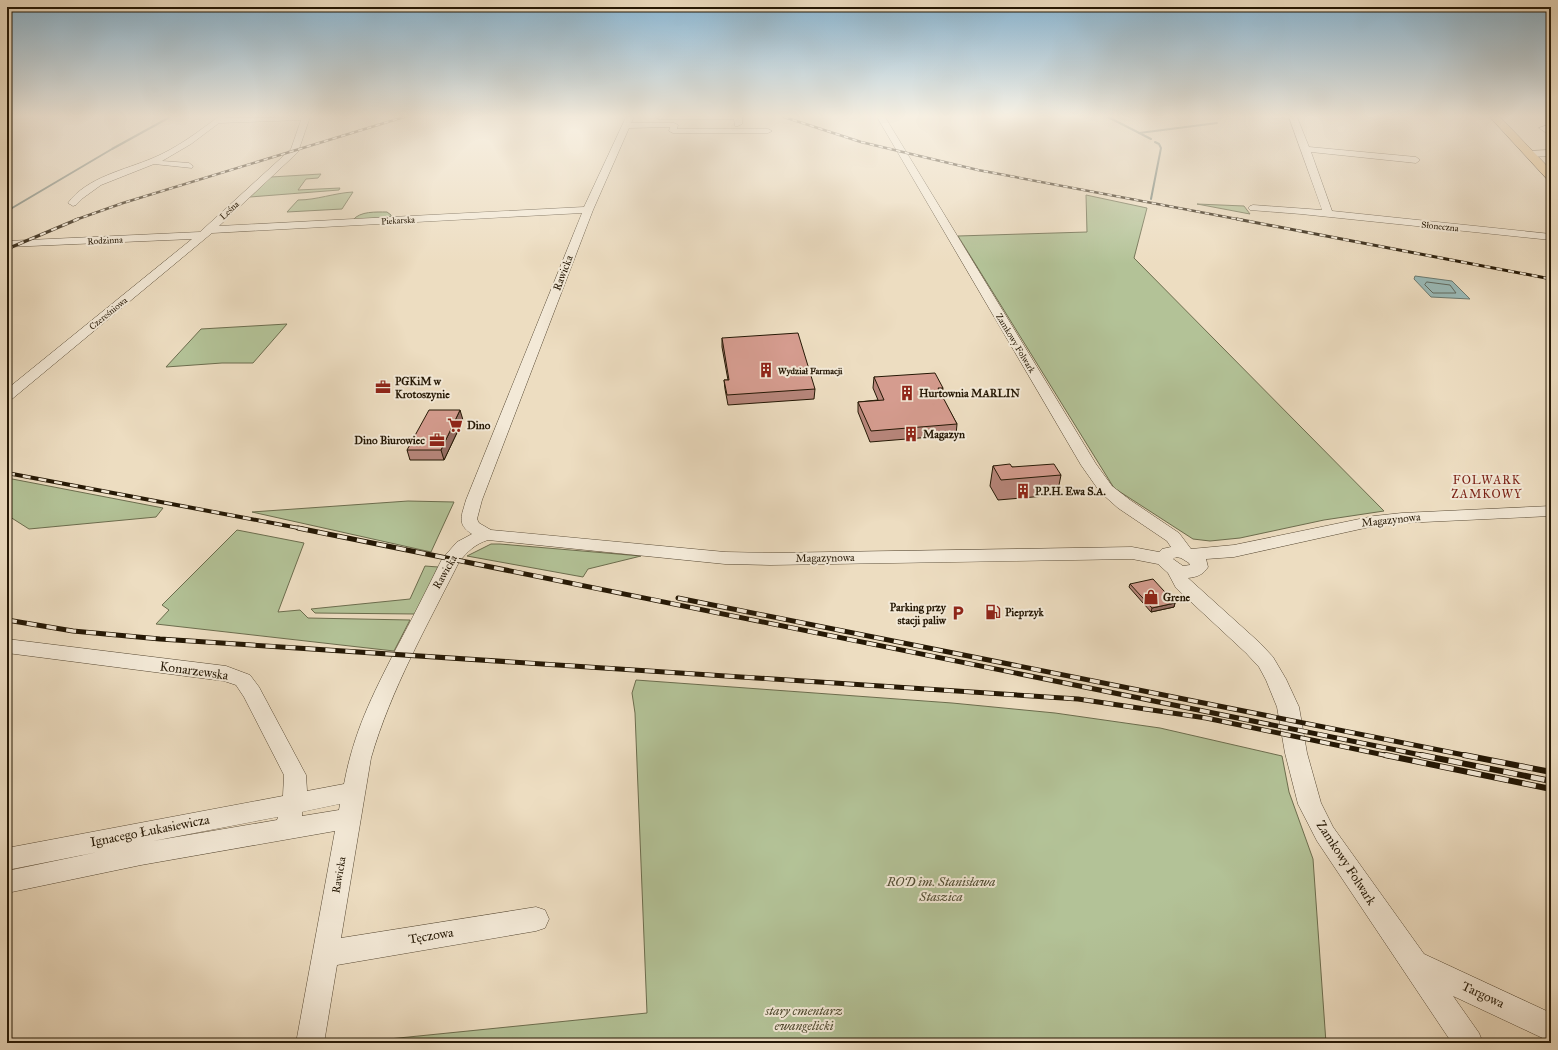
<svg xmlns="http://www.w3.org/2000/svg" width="1558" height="1050" viewBox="0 0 1558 1050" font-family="'IM FELL Great Primer',serif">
	<rect width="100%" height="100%" fill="#edddc1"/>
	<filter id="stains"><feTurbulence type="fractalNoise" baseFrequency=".005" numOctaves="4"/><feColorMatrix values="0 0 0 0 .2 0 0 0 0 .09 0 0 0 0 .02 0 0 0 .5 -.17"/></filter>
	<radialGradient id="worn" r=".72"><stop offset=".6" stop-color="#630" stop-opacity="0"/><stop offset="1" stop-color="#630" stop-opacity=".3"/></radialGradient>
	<!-- green -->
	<path fill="#b3c297" stroke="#6c6d4e" d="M321,174L318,178L306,179L298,190L340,188L339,190L250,197L271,177Z
		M353,192L342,209L287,212L298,200C317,200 334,193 353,192Z
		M1086,195L1147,208L1134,258L1384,511L1324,520L1240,538L1210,541L1193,539L1114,488L958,236L1087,232Z
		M1197,204L1244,206L1250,214Z
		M387,212L391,215V217L353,220C360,211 376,212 387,212Z
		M287,324L253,363H222L166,367L201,329Z
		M7,478L163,508L156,517L29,529L7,515Z
		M408,501L454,502L431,552L252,512Z
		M237,530L304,543L278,612L300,610L308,618L410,620L394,651L156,624L169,610L162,605Z
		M491,544H500L641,556L588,569L583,577L467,556Z
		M425,566L438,567L416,614L315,613L311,609L410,599Z
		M636,680L952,703L1055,713L1160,728L1282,756L1289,792L1313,859L1326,1043H349L647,1013L635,713L632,693Z"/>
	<!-- water -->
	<path fill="#9abbb9" stroke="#6b7a71" d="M1415,276L1452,281L1470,299L1431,297L1414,279Z"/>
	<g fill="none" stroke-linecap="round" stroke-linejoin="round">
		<!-- shore -->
		<path stroke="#606a5f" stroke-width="1" d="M1427,282L1450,285L1456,293H1433L1425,285Z"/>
		<!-- stream -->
		<path stroke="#6b7a71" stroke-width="2" d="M1108,117L1151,139
			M1139,133L1217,123
			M1151,199L1161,148L1159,144L1155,142
			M7,211L112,149L170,117"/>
		<!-- minor casing -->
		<g stroke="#574934" stroke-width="1">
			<path id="minor" d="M218,117H226L225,118L310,117L298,152L219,226L584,207L626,117H634L631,123H674L678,125L677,129H768L772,131L768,133H673L669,131L670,127L629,128L593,210L482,500L477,519L479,523L491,530L725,552L770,553L1132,547L1159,552L1162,549L1171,547L1167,541L1118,508L1100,492L1081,465L877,117H885L1096,464L1112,486L1130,500L1179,533L1191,549L1234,545L1374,516L1402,513L1551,506V516L1402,523L1374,526L1234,557L1206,559L1208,567C1203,575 1197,577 1188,578L1260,643L1273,657L1286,679L1299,707L1307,753L1321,803L1333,827L1424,954L1551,1013V1042L1453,996L1479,1033L1483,1043H1452L1317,841L1298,804L1285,753L1277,707L1266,680L1259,667L1246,653L1176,588L1168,573L1158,564L1132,559L770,565L725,564L488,540C475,544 467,552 459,562C427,626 391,689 371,758L341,938L536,907L545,910L549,919L545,928L536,931L337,965L324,1043H296L335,831L141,865L7,893V871L98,852L7,870V848L283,796L284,775L244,697L236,685L224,681L7,653V639L226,666L250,675L259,687L306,775L307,791L344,784C354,731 372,696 396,649C412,619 427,589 442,559L457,542L472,534C456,524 462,515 466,500L582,213L212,233L12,399L7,400V389L192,239L7,247V241L200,232L291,149L301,120L219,123L191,144L162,161L189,163L193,166L192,168L154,164L101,185L83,198L76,205L73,206L68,203C87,177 125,170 153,158C177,148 198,132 218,117ZM1176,557L1181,558L1189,563L1190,565L1183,566L1173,559ZM340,804L339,810L302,816V812ZM278,817L277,820L153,841Z
				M655,117H742V124L738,126H735L734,119H659Z
				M1289,117H1297L1309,147L1416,157L1420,160L1416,163L1311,152L1332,211L1551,234V240L1301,214L1250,210L1248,208L1250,206L1253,205L1322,210Z
				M1551,124V128L1549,129L1551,130V136L1539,128Z
				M1551,150V156L1530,157L1526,154L1530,151Z"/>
		</g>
		<!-- major casing -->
		<g stroke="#251805" stroke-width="1">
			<path id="major" d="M1490,117H1500L1551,170V180L1547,179Z"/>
		</g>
		<!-- minor -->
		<use href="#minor" fill="#f3e9d7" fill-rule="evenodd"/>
		<!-- major -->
		<use href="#major" fill="#e6be80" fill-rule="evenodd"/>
		<!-- rail-far4 casing -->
		<g stroke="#251805" stroke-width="2.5">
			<path id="rail-far4" d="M784,117L861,142L978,170L1242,220
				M75,220L123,203L404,117"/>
		</g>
		<!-- rail-far3 casing -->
		<g stroke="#251805" stroke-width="3">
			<path id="rail-far3" d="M1237,219L1551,279
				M7,249L78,219"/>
		</g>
		<!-- rail-far2 casing -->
		<g stroke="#251805" stroke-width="4">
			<path id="rail-far2" d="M7,473L304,529"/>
		</g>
		<!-- rail-far1 casing -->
		<g stroke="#251805" stroke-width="5">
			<path id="rail-far1" d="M298,528L1426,756
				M678,598L1469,756
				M7,620L73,631L160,639L1078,699L1206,718L1389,756"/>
		</g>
		<!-- rail casing -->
		<g stroke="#251805" stroke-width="6">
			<path id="rail" d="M1385,755L1551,789
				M1421,755L1551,781
				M1464,755L1551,772"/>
		</g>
		<!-- rail-far4 -->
		<use href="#rail-far4" stroke="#f3e9d7" stroke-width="1.5" stroke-dasharray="4.5" stroke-linecap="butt"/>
		<!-- rail-far3 -->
		<use href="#rail-far3" stroke="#f3e9d7" stroke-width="2" stroke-dasharray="6" stroke-linecap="butt"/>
		<!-- rail-far2 -->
		<use href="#rail-far2" stroke="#f3e9d7" stroke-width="2.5" stroke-dasharray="8" stroke-linecap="butt"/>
		<!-- rail-far1 -->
		<use href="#rail-far1" stroke="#f3e9d7" stroke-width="3.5" stroke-dasharray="10" stroke-linecap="butt"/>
		<!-- rail -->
		<use href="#rail" stroke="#f3e9d7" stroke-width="4.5" stroke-dasharray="14" stroke-linecap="butt"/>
	</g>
	<!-- wall -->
	<path fill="#b7867b" stroke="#251805" d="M722,338L815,389L814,399L728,405L725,389L724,380H728L722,347Z
		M874,377L943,388L942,397L957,424L956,435L870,442L858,412V402L878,400L873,388Z
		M463,420L444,460H410L407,450Z
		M993,466L1012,467L1061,475L1057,495L998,500L990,486Z
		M1130,584L1175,603L1174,607L1151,612L1129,587Z"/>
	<!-- shaded-wall -->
	<path fill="#956d64" stroke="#251805" d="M460,410L463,420L444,460L441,450Z
		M1175,603L1174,607L1151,612L1152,608Z"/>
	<!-- building -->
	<path fill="#d59c8f" stroke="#251805" d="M798,333L815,389L727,395L724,380H729L722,338Z
		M935,373L943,388H938L957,424L871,431L858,402L884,400L874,377Z
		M429,410H460L441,450H407Z
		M1010,464L1012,467L1054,464L1061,475L1001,480L993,466Z
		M1153,579L1175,603L1152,608L1130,584Z"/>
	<!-- sky -->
	<linearGradient id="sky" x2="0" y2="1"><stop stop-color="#89b7d5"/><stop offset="0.44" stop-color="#f7f0e3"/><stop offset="1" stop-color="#f7f0e3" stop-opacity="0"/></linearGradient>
	<rect width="1558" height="264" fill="url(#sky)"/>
	<!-- icons -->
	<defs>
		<g id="building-bare" transform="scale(1.2)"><path d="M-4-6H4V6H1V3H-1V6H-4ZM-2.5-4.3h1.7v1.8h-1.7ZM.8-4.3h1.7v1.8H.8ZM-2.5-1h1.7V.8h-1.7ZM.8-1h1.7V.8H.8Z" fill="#8f2418" stroke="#f3e9d7" stroke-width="2.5" paint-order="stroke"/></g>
		<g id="office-bare" transform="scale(1.2)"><path d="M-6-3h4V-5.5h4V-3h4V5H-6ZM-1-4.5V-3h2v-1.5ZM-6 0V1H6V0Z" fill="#8f2418" stroke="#f3e9d7" stroke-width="2.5" paint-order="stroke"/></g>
		<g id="supermarket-bare" transform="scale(1.2)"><path d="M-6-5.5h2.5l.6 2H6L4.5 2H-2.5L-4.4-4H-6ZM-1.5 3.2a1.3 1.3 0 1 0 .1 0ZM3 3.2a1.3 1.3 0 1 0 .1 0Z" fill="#8f2418" stroke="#f3e9d7" stroke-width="2.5" paint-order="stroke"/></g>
		<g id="shop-bare" transform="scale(1.2)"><path d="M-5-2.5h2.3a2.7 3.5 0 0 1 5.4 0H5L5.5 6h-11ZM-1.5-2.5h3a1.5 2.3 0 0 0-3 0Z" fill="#8f2418" stroke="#f3e9d7" stroke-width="2.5" paint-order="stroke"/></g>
		<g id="fuel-bare" transform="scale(1.2)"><path d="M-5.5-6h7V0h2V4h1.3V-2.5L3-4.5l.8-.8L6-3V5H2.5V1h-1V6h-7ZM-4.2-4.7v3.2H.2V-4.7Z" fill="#8f2418" stroke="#f3e9d7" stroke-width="2.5" paint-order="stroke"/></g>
		<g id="parking-bare" transform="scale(1.2)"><path d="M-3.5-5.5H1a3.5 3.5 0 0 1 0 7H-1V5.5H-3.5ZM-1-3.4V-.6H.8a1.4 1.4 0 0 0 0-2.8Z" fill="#8f2418" stroke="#f3e9d7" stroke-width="2.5" paint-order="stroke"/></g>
	</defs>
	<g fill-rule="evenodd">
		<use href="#building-bare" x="766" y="370"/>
		<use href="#office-bare" x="383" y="387"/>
		<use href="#building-bare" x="907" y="393"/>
		<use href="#supermarket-bare" x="455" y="425"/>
		<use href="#building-bare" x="911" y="434"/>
		<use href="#office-bare" x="437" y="440"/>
		<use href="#building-bare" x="1023" y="491"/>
		<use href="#shop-bare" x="1151" y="597"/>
		<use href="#fuel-bare" x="993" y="612"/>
		<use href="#parking-bare" x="958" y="613"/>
	</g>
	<g text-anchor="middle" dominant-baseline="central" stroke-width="4" stroke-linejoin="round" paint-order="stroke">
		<!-- far-street labels -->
		<g font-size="9" fill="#251805" stroke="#f3e9d7">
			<text transform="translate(229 210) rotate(-43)">Leśna</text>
			<text transform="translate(398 220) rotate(-3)">Piekarska</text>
			<text transform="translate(1440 226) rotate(6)">Słoneczna</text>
			<text transform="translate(105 240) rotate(-3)">Rodzinna</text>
			<text transform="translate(108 313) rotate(-39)">Czereśniowa</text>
			<text transform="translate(1016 343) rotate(59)">Zamkowy Folwark</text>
		</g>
		<!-- far-poi labels -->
		<g font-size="9" font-weight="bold" fill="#251805" stroke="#f3e9d7" text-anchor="start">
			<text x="778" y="370">Wydział Farmacji</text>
		</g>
		<!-- street labels -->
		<g font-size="11" fill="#251805" stroke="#f3e9d7">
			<text transform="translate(563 273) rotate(-69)">Rawicka</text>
			<text transform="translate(1391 520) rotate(-6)">Magazynowa</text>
			<text transform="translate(825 558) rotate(-1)">Magazynowa</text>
			<text transform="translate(445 572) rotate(-60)">Rawicka</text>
			<text transform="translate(339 875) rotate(-80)">Rawicka</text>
		</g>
		<!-- poi labels -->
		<g font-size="11" font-weight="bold" fill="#251805" stroke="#f3e9d7" text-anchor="start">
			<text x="395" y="381">PGKiM w<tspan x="395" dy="13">Krotoszynie</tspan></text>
			<text x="919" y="393">Hurtownia MARLIN</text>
			<text x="467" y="425">Dino</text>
			<text x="923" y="434">Magazyn</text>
			<text x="425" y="440" text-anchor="end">Dino Biurowiec</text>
			<text x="1035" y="491">P.P.H. Ewa S.A.</text>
			<text x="1163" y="597">Grene</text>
			<text x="946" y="607" text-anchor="end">Parking przy<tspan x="946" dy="13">stacji paliw</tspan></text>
			<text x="1005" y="612">Pieprzyk</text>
		</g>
		<!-- neighbourhood labels -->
		<g font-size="12" letter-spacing="1" fill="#7a1f14" stroke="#f3e9d7">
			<text x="1487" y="480">FOLWARK<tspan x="1487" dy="14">ZAMKOWY</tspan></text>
		</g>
		<!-- near-street labels -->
		<g font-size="13" fill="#251805" stroke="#f3e9d7">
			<text transform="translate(194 671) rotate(8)">Konarzewska</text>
			<text transform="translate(150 831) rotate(-11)">Ignacego Łukasiewicza</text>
			<text transform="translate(1346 863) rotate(57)">Zamkowy Folwark</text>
			<text transform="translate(431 936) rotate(-9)">Tęczowa</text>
			<text transform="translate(1483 995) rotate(25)">Targowa</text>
		</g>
		<!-- near-park labels -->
		<g font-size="13" font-style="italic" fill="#504b31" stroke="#f3e9d7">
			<text x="941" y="882">ROD im. Stanisława<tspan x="941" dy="15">Staszica</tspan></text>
			<text x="804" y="1011">stary cmentarz<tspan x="804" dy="15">ewangelicki</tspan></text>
		</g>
	</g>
	<!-- margin -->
	<rect width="1558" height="1050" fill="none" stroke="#edddc1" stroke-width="24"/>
	<rect x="8" y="8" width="1542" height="1034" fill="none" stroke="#251805" stroke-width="2"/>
	<rect x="12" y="12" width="1534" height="1026" fill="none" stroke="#251805"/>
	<rect width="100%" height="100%" filter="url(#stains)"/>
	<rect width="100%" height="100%" fill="url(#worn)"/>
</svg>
